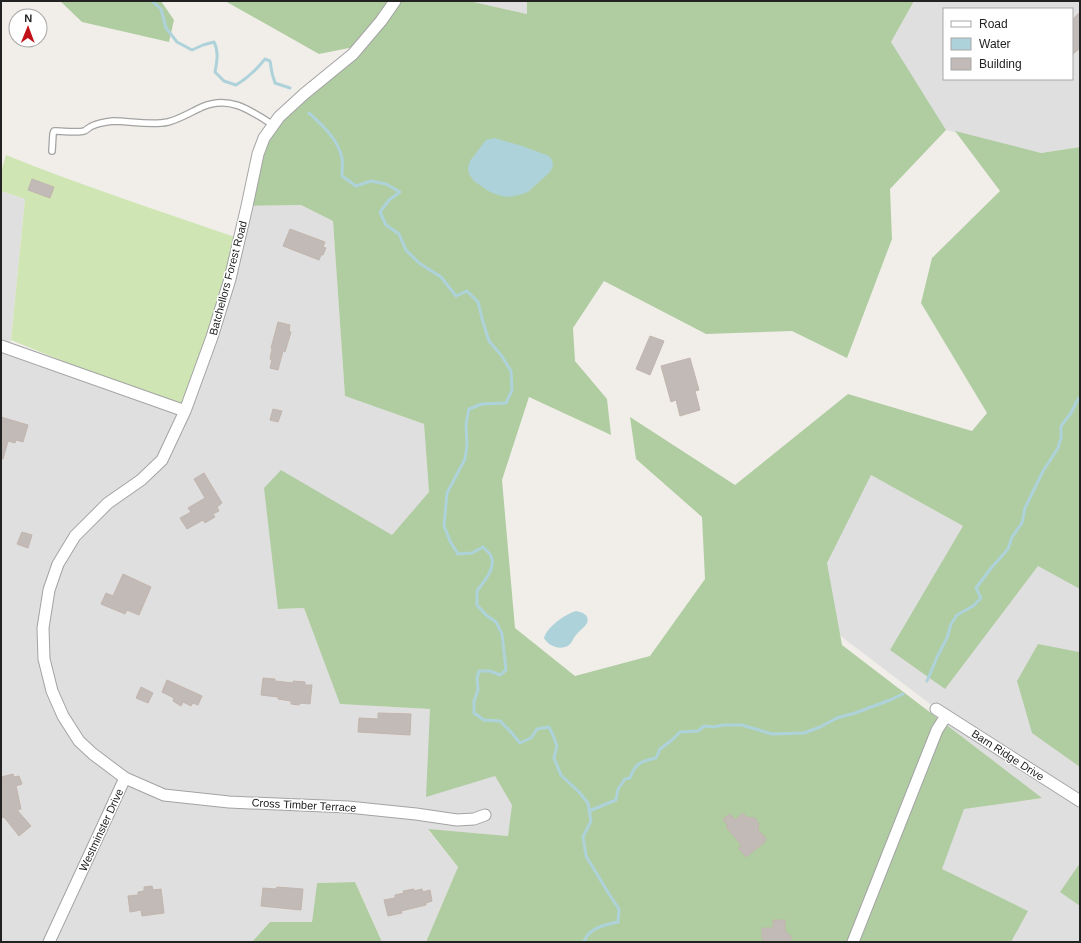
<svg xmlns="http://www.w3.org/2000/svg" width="1081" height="943" viewBox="0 0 1081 943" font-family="Helvetica,sans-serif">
	<rect width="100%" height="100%" fill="#f1eee9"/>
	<!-- residential -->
	<path fill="#e0dfdf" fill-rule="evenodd" d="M469,1H527V14Z
		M914,1H1080V147L1041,153L946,130L890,42ZM944,9H1072V79H944Z
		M1,191L25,199L10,349L185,411L247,206L301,205L333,220L345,396L424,424L429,492L392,536L278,609L304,608L341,704L430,709L495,776L513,805L508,836L428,830L458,867L426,942H382L355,882L317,883L312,922H270L252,942H1Z
		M871,475L963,526L1080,521V942H848L946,716L801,606Z"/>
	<!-- grass -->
	<path fill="#cfe6b4" d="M6,155C83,186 162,212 241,239L185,411L11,340L25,199L1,191V172Z"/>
	<!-- forest -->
	<path fill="#b0cda2" d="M60,1H161L174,20L169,42L82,22Z
		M225,1H469L527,14V1H914L891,42L946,130L890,189L892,239L847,358L792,331L706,334L604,281L573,328L575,361L607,399L611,435L529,397L502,480L515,628L575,676L650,656L705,579L702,517L636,459L630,417L735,485L848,394L972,431L987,413L921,303L932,258L1000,191L955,131L1041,153L1080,147V589L1038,566L945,689L890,650L963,526L871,475L827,563L842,645L1042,798L964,809L942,869L1028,911L1011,942H426L458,867L428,829L508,836L512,805L495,776L426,797L430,709L340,704L304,608L278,609L264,488L281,470L392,535L429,492L424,424L345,396L333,221L301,205L247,206L264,138L359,46L319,54Z
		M1038,644L1079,652L1080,651V767L1032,733L1017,681Z
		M1080,863V906L1060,892Z
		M355,882L382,942H252L270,922H312L317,883Z"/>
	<!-- water -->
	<path fill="#aed2da" d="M494,138L522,146L549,156L552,160L553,166L550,172L540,181L528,192L519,195L509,197L501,196L490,192L474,181L469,174L468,168L470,161L486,140Z
		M576,611C582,612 590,615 587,623C585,627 579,631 576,635C573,638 572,643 569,645C561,651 548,646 544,638C547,627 565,614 576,611Z"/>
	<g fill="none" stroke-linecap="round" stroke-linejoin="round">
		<!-- stream -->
		<path stroke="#aed2da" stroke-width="3" d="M152,1L161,9L166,28L177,42L192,50L203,45L214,42C219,52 217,61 215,72L224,81L236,85C248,78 257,69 265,59L270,61L272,73L275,83L290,88
			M309,113C322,125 338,139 342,158C343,163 342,170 342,176L356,186L371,181L386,184L400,192L389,200L380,212L386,225L399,234L406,250L419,263L441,277L456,296L467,291L478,302L483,322L489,341L501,355L511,371L512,390L506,403L482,404L469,409L466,424L467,446L465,459L447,493L444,526L451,543L458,554L472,553L483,547C485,549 488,552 490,554C498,567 484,581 477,591V605L486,615L496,622L502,634L506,670L500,675L490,671H479L477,678L478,690L474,701V713L484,720L500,721L511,732L520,743L531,738L537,729L549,727L553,735L557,746L554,758L561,775L579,792L588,803L591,821L583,837L586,856L609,894L619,909L618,922C605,925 588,928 584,942
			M927,681L938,655L947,638L951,624L957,615L973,606L981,598L976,588L992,567L1008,549L1012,537L1022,523L1025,508L1043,471L1058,448L1061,438V426L1071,413L1077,401L1080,397
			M589,811L616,800L618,789L625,779L630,778C635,763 642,761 656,758L660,749L672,740L680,732L698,731L704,726L714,727L723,725H742L772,734L804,733L820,727L837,718L855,713L890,700L903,694"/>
	</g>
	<!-- building -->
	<path fill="#c1bab6" stroke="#c2b5ad" d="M1080,12V48L1072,55V20Z
		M32,179L54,187L50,198L28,190Z
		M290,229L325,242L323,247L326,248L323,255H321L319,260L283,246Z
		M278,322L290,325L289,331L291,332L285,352L283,351L278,370L270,368L272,360L270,359L272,349L271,348Z
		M650,336L664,341L650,375L636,369Z
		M690,358L699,390L695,391L700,410L680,416L676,400L671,402L661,366Z
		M273,409L282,411L278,422L270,420Z
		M1,417L28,425L23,442L16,440L15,443L8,441L3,459L1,458Z
		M204,473L222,503L217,507L219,511L213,514L215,517L205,523L203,520L187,529L180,518L191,512L188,508L205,498L194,479Z
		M22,532L32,535L28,548L17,544Z
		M123,574L151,587L139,615L127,610L125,614L101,604L106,593L113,596Z
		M263,678L275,679V681L293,683V681L305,682V685H312L310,704L300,703L299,705L291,704V701L278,699V697L261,695Z
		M167,680L202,696L198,705L193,703L191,706L183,702L181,706L173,701L174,698L162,692Z
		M141,687L153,693L148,703L136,698Z
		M378,713L411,714L410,735L358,732L359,718L378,719Z
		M13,774L14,777L19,776L22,784L16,786L21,809L17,810L31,826L19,836L4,817L1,818V777Z
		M743,813L746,817L755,818L759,824L758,830L766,838L765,842L746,857L738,848L742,846L726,827L728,826L723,819L730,814L735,820Z
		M152,886L153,890L161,889L164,913L142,916L141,910L130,912L128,896L138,895V892L144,891V887Z
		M277,887L303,889L301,910L261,906L263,888L276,889Z
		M414,889V891L422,889L423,892L430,890L432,901L426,903V905L401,911L402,913L388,916L384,900L395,898V895L404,893L403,891Z
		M773,920H785V931L791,936V942H765V940H762V928H773Z"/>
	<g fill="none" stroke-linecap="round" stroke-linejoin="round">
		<!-- lane casing -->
		<g stroke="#a3a3a3" stroke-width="8">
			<path id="lane" d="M52,151L53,134L54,131H56C63,131 78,133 84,131C87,130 89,127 92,126C98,123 105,122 113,121C131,121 150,126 168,122C180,119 191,112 202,107C229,95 250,110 273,125"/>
		</g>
		<!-- street casing -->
		<g stroke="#a3a3a3" stroke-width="13">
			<path id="street" d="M395,1L381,21L353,54L304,94L279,117L264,138L258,154L247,206L230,279L212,337L185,411L162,460L141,480L108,503L75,536L58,564L49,590L43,628L44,659L52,691L63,716L79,741L93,754L125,778L164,795L229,802L348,807L416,814L457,820L474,819L485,815
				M1,346L185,411
				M936,709L1080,801
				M49,942L125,778
				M853,942L937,730L946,716"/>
		</g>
		<!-- lane -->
		<use href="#lane" stroke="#fff" stroke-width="5.5"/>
		<!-- street -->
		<use href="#street" stroke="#fff" stroke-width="11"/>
	</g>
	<g text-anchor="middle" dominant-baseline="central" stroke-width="3" stroke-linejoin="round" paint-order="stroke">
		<!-- street labels -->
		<g font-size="11" fill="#222" stroke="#fff">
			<text transform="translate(228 278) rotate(-75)">Batchellors Forest Road</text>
			<text transform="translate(1008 755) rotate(33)">Barn Ridge Drive</text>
			<text transform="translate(304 805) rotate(3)">Cross Timber Terrace</text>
			<text transform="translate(101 830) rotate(-65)">Westminster Drive</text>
		</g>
	</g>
	<!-- border -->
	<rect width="1081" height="943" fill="none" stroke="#222222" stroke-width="4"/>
	<!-- legend -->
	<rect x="943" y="8" width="130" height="72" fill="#ffffff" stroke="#a7a7a7"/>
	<rect x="951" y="21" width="20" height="6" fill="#ffffff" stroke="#a7a7a7"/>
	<text x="979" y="28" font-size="12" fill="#222222">Road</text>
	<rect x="951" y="38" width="20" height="12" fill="#aed2da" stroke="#a7a7a7"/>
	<text x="979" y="48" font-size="12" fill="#222222">Water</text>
	<rect x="951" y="58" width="20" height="12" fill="#c1bab6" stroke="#a7a7a7"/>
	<text x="979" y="68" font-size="12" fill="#222222">Building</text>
	<!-- north arrow -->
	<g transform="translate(28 28) rotate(1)"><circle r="19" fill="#ffffff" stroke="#a7a7a7"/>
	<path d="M0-3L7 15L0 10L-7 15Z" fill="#c21118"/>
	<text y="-6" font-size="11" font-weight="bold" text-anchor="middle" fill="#222222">N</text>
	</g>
</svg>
